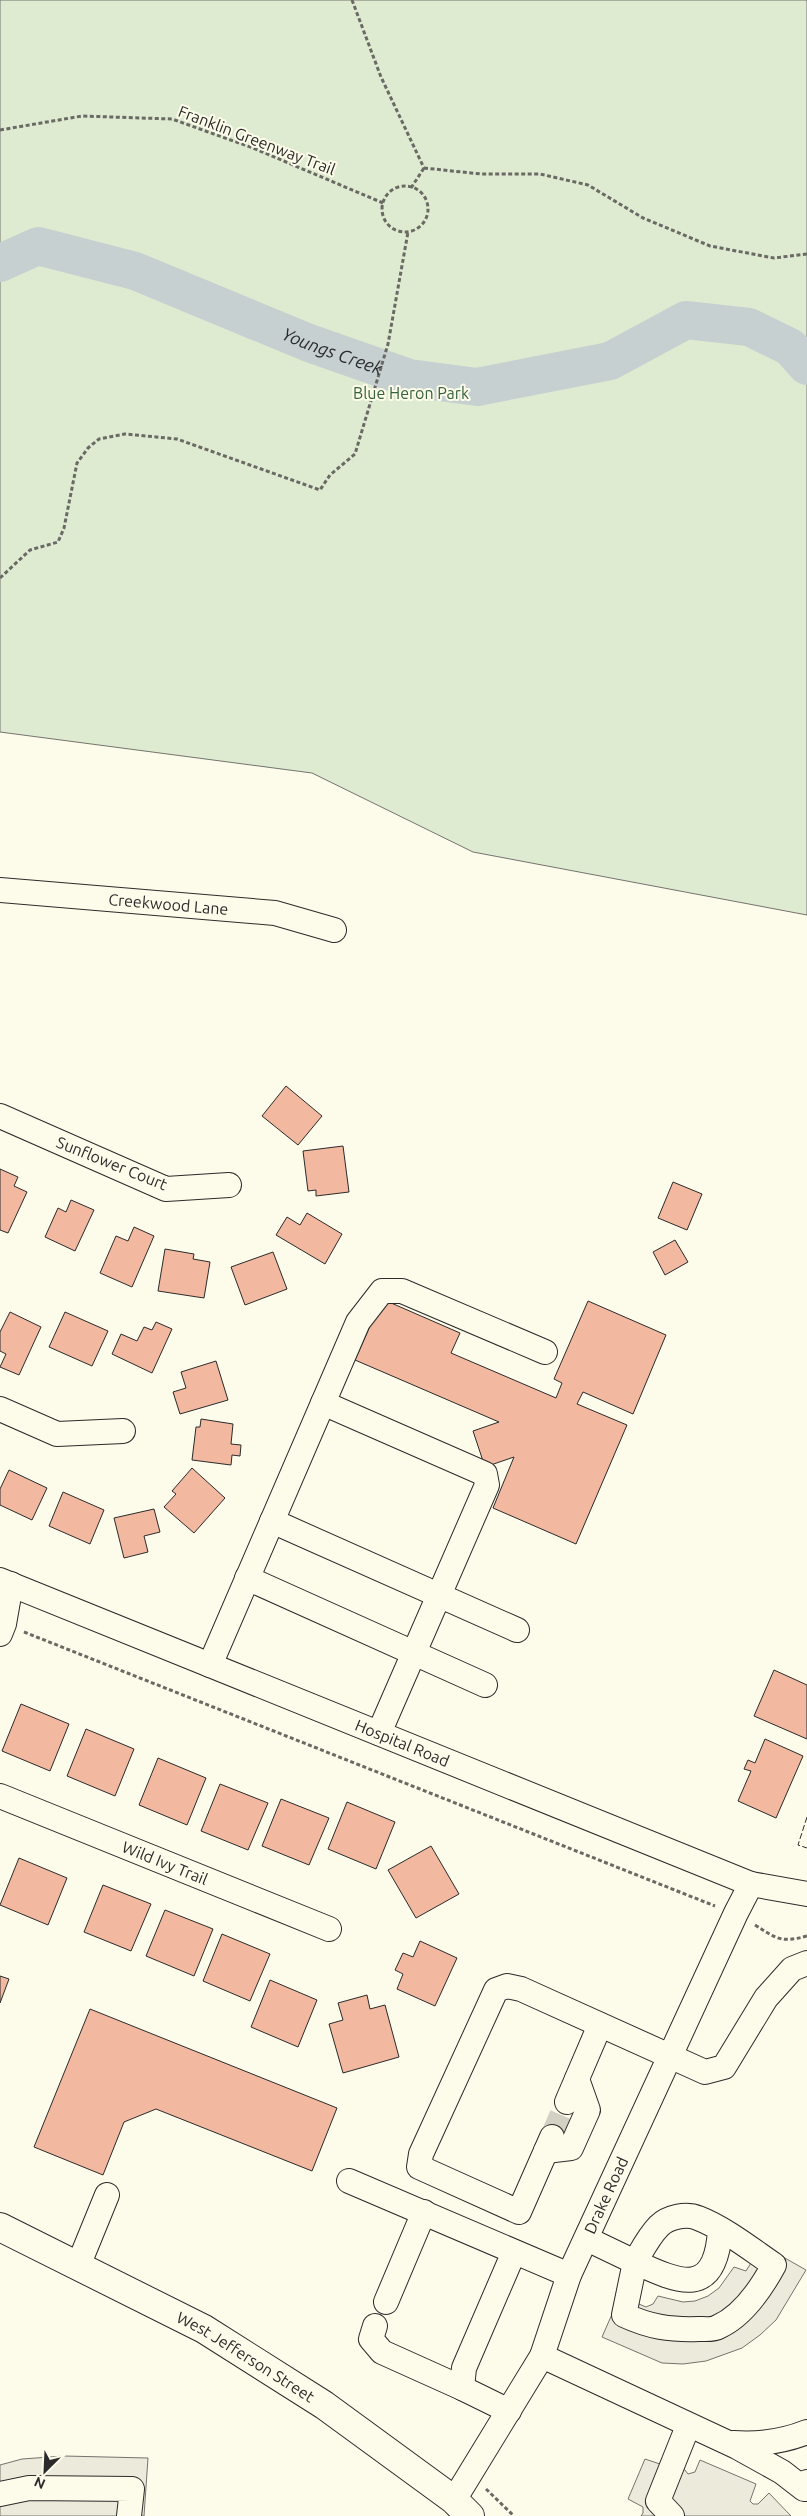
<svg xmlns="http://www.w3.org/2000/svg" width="807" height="2516" viewBox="0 0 807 2516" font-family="Ubuntu,sans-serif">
	<rect width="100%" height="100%" fill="#fdfbea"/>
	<!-- green -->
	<path fill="#deebd1" stroke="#74746e" d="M0,0H807V915L473,852L312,773L0,732Z"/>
	<!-- parking -->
	<path fill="#eceadb" stroke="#74746e" d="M762,2245L806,2270L776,2320L760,2335L742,2348L706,2361L683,2364L662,2363L602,2337L620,2296L646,2307L653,2304L658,2296L683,2302L695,2301L708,2296L719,2288L734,2267L746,2271Z
		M64,2456L148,2458L144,2516H0V2465L22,2459Z
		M645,2459L660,2464L664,2461L685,2470L688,2474L695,2472L700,2460L756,2484L750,2501L753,2504H758L769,2493L791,2516H641L643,2513V2507L628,2499Z"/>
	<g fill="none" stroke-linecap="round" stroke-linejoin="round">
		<!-- river -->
		<path stroke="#c7d0d0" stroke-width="38" id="s1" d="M0,263L38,246L135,271L309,343L409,378L477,387L610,361L686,320L749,327L790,347L807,366"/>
	</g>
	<!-- building -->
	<path fill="#f2b8a0" stroke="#2b2b2b" d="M286,1086L322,1116L298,1145L262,1116Z
		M343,1146L349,1192L316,1196V1190L308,1191L303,1151Z
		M0,1169L18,1177L14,1186L27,1192L8,1233L0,1230Z
		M673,1182L702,1194L687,1230L658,1218Z
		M71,1200L94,1210L75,1251L45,1237L58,1208L66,1212Z
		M307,1213L342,1234L325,1264L276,1235L287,1217L300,1225Z
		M134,1227L154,1236L132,1287L100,1273L116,1236L128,1241Z
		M675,1240L688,1262L665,1275L653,1252Z
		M165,1249L194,1254L193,1259L210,1262L204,1298L158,1291Z
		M273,1252L287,1289L245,1305L231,1267Z
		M382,1299L460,1333L451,1353L556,1398L562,1383L554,1379L588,1301L666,1335L633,1414L583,1392L577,1404L627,1425L576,1544L493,1508L514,1457L485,1467L473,1431L499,1422L355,1360Z
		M10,1312L41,1327L19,1375L0,1367L6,1354L0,1351V1332Z
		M65,1312L108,1331L92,1366L49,1347Z
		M156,1322L172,1329L152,1373L112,1354L121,1334L137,1341L144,1327L152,1330Z
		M216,1361L228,1400L180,1414L173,1392L186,1388L181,1372Z
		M201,1419L233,1424L231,1444L241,1445L240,1456L232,1455L231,1465L192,1460L196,1427H200Z
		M192,1468L225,1498L194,1533L164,1507L176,1494L172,1491Z
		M9,1470L47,1488L32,1520L0,1505V1489Z
		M63,1492L104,1510L90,1544L49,1526Z
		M154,1509L160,1532L144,1536L148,1552L124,1558L114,1518Z
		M774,1670L807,1685V1739L754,1716Z
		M21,1704L69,1724L50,1771L2,1751Z
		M86,1729L134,1749L115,1796L67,1776Z
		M765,1739L803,1756L776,1818L738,1801L751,1771L744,1769L748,1760L755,1763Z
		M158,1758L206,1778L187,1825L139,1805Z
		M220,1784L268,1803L248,1850L201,1831Z
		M281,1799L329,1818L309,1865L262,1846Z
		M347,1802L395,1822L376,1869L328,1849Z
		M431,1846L459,1894L416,1918L388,1870Z
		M19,1858L67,1878L48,1925L0,1905Z
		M103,1885L151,1904L131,1951L84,1932Z
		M165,1910L213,1929L194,1976L146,1956Z
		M222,1934L270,1954L250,2001L203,1981Z
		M420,1941L457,1958L435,2006L397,1989L403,1974L395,1970L403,1953L413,1957Z
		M0,1976L9,1979L0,2003Z
		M270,1980L317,2000L298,2047L251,2027Z
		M367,1995L370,2009L385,2005L399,2057L343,2073L329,2024L343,2020L338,2003Z
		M90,2009L337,2108L312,2171L156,2109L124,2122L103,2175L34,2147Z"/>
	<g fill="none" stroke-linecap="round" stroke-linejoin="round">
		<!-- minor-tunnel -->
		<path stroke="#d3d1c4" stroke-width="24" stroke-dasharray="24 12" stroke-linecap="butt" d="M552,2137L567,2102"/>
		<!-- minor casing -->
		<g stroke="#2b2b2b" stroke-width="26">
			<g id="minor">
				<path id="s2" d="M0,890L275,913L334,930"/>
				<path d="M0,1116L166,1189L229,1185"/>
				<path d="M323,1403L485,1474L487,1485L379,1733"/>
				<path d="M0,1409L57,1434L123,1431"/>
				<path d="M272,1521L517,1630"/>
				<path d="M247,1578L485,1685"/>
				<path id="s3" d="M0,1580L751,1884L807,1894"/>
				<path d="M0,1634L4,1624L11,1584"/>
				<path d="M210,1665L358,1322L382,1291H402L545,1352"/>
				<path id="s4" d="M0,1796L329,1929"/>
				<path d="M567,2102L600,2025"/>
				<path d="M552,2137L519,2212L419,2167L421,2154L496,1990L507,1986L521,1989L705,2072L724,2067L766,1998L792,1969L807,1963"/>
				<path d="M546,2151L571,2148L588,2110L577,2079"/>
				<path d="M349,2181L569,2275"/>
				<path d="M587,2239L635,2262L624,2315C650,2327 670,2330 699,2329C704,2329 713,2330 718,2327C743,2316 761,2289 774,2265C752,2250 724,2228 698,2218C686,2213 668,2217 659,2226C649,2236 642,2250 635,2262C680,2283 715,2298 720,2231"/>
				<path d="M78,2266L107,2195"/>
				<path d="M386,2302L424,2212"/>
				<path d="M375,2326L371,2339L382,2352L462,2388"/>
				<path d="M542,2356L737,2447L782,2472L804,2489L807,2482"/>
				<path d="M509,2411L462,2388L464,2368L514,2252"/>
				<path d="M733,2443C760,2445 782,2442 807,2432"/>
				<path d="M0,2494L29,2488L132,2489L129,2516"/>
				<path id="s5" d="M454,2500L542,2356L569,2275L736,1913L751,1884"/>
				<path d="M672,2516L658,2501L688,2426"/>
			</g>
		</g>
		<!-- major casing -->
		<g stroke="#2b2b2b" stroke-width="30">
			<g id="major">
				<path id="s6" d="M0,2227L204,2329L324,2405L454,2500L470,2516"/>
			</g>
		</g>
		<!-- path -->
		<path stroke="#6a6964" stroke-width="3" stroke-dasharray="4 2.5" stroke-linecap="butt" d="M352,0L381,77L424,168
			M0,130L82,116L172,119L253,148L383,203
			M424,168L481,174H540L588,185L643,218L710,246L774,258L807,254
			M382 209a23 23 0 1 1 46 0a23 23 0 1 1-46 0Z
			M411,188L424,168
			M0,578L30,550L58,542L64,528L77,463L88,448L99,439L125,434L177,439L320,490L330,475L355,454L388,344L408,232
			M24,1632L715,1906
			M755,1925C777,1939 781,1943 807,1936
			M486,2489L514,2516"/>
		<!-- minor -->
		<use href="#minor" stroke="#fdfbea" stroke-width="24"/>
		<!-- major -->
		<use href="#major" stroke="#fdfbea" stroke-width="28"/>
		<!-- fence -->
		<path stroke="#2b2b2b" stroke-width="1" stroke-dasharray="6 2.5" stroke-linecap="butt" d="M807,1817L798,1845L807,1848"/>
	</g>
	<g text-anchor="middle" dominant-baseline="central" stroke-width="4" stroke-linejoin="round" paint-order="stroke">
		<!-- street labels -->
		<g font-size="16" fill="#2b2b2b" stroke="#fdfbea">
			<text transform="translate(257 140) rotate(21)">Franklin Greenway Trail</text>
			<text stroke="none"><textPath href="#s2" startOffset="169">Creekwood Lane</textPath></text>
			<text transform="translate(112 1163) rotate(22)">Sunflower Court</text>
			<text stroke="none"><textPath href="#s3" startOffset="434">Hospital Road</textPath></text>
			<text stroke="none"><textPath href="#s4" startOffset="178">Wild Ivy Trail</textPath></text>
			<text stroke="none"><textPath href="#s5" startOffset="342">Drake Road</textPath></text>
			<text stroke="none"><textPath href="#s6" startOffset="278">West Jefferson Street</textPath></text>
		</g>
		<!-- park labels -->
		<g font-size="16" fill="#34623c" stroke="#fdfbea">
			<text x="411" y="393">Blue Heron Park</text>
		</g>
		<!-- water labels -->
		<g font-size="18" font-style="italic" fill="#2b2b2b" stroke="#fdfbea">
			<text stroke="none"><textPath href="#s1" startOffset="355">Youngs Creek</textPath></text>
		</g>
	</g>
	<!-- north arrow -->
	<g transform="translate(45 2471) rotate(204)" stroke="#fdfbea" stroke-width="4" paint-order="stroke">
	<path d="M0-4L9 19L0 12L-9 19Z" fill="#2b2b2b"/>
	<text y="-8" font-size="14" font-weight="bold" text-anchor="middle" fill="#2b2b2b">N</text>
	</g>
</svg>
